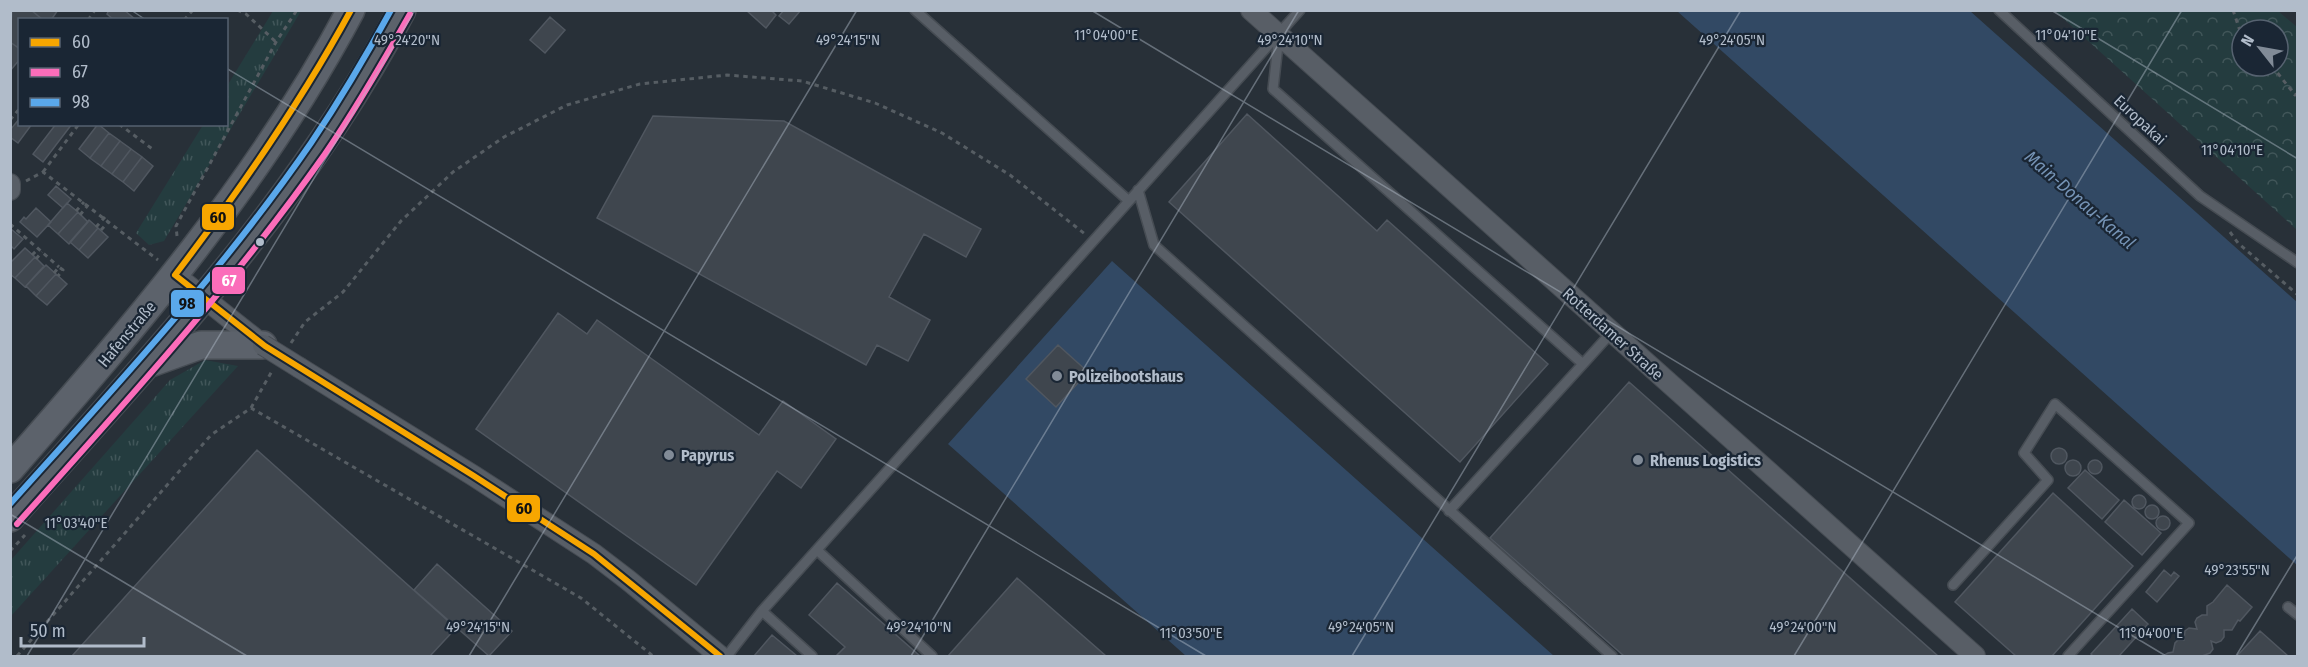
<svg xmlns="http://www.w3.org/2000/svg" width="2308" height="667" viewBox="0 0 2308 667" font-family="'Fira Sans Condensed',sans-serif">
	<defs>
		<pattern id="grass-tufts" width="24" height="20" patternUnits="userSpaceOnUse" patternTransform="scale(1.5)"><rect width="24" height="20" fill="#243c3f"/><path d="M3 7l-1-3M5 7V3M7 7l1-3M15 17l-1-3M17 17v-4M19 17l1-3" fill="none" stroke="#415659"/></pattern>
		<pattern id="forest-crowns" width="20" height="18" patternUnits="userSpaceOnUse" patternTransform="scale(1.5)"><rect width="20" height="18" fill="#243c3f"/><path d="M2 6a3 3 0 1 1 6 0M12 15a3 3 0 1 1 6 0" fill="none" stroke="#415659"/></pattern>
	</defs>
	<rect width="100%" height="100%" fill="#283038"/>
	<!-- grass -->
	<path fill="url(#grass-tufts)" d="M273,11H301L164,241L149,245L136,233L203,125L226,124L227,86Z
		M205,360L238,366L11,616V560L170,380Z"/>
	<!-- forest -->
	<path fill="url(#forest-crowns)" fill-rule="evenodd" d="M2055,11H2278L2297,27V230ZM2242,30H2278V66H2242Z"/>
	<!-- water -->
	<path fill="#324964" d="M1677,11H1970L2297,302V565Z
		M1112,261L1554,656H1186L948,444Z"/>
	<!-- building -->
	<path fill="#3f464e" stroke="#505760" stroke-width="1.5" d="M12,10H31L43,20H20V49L10,42Z
		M31,10H58L51,20H43Z
		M109,10H124L136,20H114L107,14Z
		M746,10H771L776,15L766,28Z
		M784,10H801L789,24L779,16Z
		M550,17L565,30L545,53L530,40Z
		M10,42L20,49V59L10,71Z
		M1247,114L1377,231L1387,220L1548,364L1460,462L1169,202Z
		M653,116L784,121L981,229L966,257L924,234L889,297L930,320L908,361L877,345L866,365L597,218Z
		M20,118V124H32L18,143L10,137V130Z
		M56,124H72L43,162L33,154Z
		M98,124L109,133L90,158L79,149Z
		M109,133L120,141L101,166L90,158Z
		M120,141L131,149L112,174L101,166Z
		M131,149L142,157L123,182L112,174Z
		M142,157L153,166L134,191L123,182Z
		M56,186L71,199L63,208L48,195Z
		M67,203L78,212L58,234L48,225Z
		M36,208L51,222L37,237L20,222L24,217L26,219Z
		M78,212L88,222L69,244L58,234Z
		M89,220L98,228L79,250L70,242Z
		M98,228L108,237L88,258L79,250Z
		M11,229L23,239L14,249L10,245Z
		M25,248L35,257L15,278L10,274V263Z
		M35,257L44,266L25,287L15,278Z
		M46,265L56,274L36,296L26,286Z
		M56,274L67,284L47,305L36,296Z
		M558,313L587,334L597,320L759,435L783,401L836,439L801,488L777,471L696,585L476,429Z
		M1058,345L1088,372L1056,407L1026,379Z
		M1629,382L1938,656H1624L1490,538Z
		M2051 456a8 8 0 1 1 16 0a8 8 0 1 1-16 0Z
		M257,450L456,628L430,656H72Z
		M2065 468a8 8 0 1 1 16 0a8 8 0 1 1-16 0Z
		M2088 467a7 7 0 1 1 14 0a7 7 0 1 1-14 0Z
		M2085,470L2119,500L2102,519L2068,488Z
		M2053,493L2133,566L2052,656H2016L1955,602Z
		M2132 502a7 7 0 1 1 14 0a7 7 0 1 1-14 0Z
		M2124,500L2161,533L2142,555L2105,522Z
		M2145 512a7 7 0 1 1 14 0a7 7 0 1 1-14 0Z
		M2156 523a7 7 0 1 1 14 0a7 7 0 1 1-14 0Z
		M437,564L512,631L489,656L414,590Z
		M2164,570L2171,576L2174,572L2179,576L2157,602L2146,592Z
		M1017,578L1106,656H948Z
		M837,583L920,656H836L845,647L809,615Z
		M2227,585L2252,607L2240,621L2238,620L2232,630H2224V637L2221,641L2216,643L2211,641L2213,649L2210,653L2202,656H2163L2168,653L2173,652L2175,643L2178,640H2184L2185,631L2189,628L2197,629L2195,622L2197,618L2202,615H2207V606L2213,602Z
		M2132,609L2148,624L2119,656H2093L2091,654Z
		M2260,631L2288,656H2237Z
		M772,635L797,656H754Z"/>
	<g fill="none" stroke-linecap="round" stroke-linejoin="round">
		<!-- service casing -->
		<g stroke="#464c53" stroke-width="12">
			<path id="service" d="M915,10L1129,201
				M1999,10L2200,196L2298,263
				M1279,36L1273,89L1583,364L1611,333
				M1138,190L1154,245L1612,656
				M1449,511L1583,364
				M817,550L932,656
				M1953,585L2048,480L2024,453L2055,404L2189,523L2068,656
				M2288,607L2298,615
				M762,611L812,656
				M727,656L762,611L1300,10"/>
		</g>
		<!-- minor casing -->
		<g stroke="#464c53" stroke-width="22">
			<path id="minor" d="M1251,10L1975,656
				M10,184V190
				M175,275L263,345
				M300,368L474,476L594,554L628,580L720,656"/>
		</g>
		<!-- secondary casing -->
		<g stroke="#464c53" stroke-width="30">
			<path id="secondary" d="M148,364L201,345H263
				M10,469C136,325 261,180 351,10
				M10,518C152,358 302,201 402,10"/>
		</g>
		<!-- path -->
		<path stroke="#565d63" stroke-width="3" stroke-dasharray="4.5 4.5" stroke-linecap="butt" d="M237,10L246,14L276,42
			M2233,10L2242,37
			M88,20L95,10
			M184,20L193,10
			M2272,66L2295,95L2298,93
			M10,120L20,108
			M119,124L155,151
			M43,172L79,124
			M26,181L43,172L158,260
			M76,211L84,202
			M80,215L88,205
			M10,224L59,267
			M96,227L105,217
			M101,230L109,221
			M2230,232L2238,243L2298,295
			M177,236L176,226L276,42L297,10
			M32,255L38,249
			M36,259L42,252
			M54,273L59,267L63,270L58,276
			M291,343L305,322L343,292L401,221L453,172L504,137L567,105L640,84L727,75L802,81L875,103L942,133L1010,175L1085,234
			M251,408L272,371
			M10,551L25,535
			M17,656L211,435L251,408L581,598L653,656"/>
		<!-- service -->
		<use href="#service" stroke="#585e66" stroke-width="9"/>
		<!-- minor -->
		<use href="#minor" stroke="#585e66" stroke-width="20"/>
		<!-- secondary -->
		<use href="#secondary" stroke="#5c626b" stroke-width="27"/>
		<!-- minor-bridge casing -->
		<g stroke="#464c53" stroke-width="22" stroke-linecap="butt">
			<path id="minor-bridge" d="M263,345L300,368"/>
		</g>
		<!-- minor-bridge -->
		<use href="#minor-bridge" stroke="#585e66" stroke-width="20"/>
		<!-- bus-1 casing -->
		<g stroke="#1a2634" stroke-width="10">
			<path id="bus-1" d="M351,10C300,104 240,190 175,275L265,346L474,476L594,554L720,656"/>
		</g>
		<!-- bus-2 casing -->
		<g stroke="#1a2634" stroke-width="10">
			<path id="bus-2" d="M17,524C124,404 232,286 325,154C356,109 383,62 410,14"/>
		</g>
		<!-- bus-3 casing -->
		<g stroke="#1a2634" stroke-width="10">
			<path id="bus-3" d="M10,504C115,387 222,272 311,143C340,100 366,56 391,10"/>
		</g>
		<!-- bus-1 -->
		<use href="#bus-1" stroke="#f7a600" stroke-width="6"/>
		<!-- bus-2 -->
		<use href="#bus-2" stroke="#fb6dba" stroke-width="6"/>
		<!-- bus-3 -->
		<use href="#bus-3" stroke="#5aa8eb" stroke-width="6"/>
	</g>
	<!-- ticks -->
	<path fill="none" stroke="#b1bcca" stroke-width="1.5" stroke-opacity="0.45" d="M131,10L146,20M1091,10L2166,656M2051,10L2298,159M226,68L1206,656M10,514L247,656M27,656L415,10M469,656L857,10M911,656L1299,10M1352,656L1741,10M1794,656L2182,10M2236,656L2298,554"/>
	<!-- markers -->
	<circle fill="#b1bcca" stroke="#1a2634" stroke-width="2" cx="260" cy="242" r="5"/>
	<g fill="#818b97" stroke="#1a2634" stroke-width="2">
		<circle cx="1057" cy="376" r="6"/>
		<circle cx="669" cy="455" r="6"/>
		<circle cx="1638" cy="460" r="6"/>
	</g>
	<g text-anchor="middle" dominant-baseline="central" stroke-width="4.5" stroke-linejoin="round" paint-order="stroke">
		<!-- street labels -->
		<g font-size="16" fill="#b1bcca" stroke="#1a2634">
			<text transform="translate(2140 120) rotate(43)">Europakai</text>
			<text transform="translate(127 334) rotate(-50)">Hafenstraße</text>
			<text transform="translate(1613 334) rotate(42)">Rotterdamer Straße</text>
		</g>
		<!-- poi labels -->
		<g font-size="16" font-weight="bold" fill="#b1bcca" stroke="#1a2634" text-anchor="start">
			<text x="1069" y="376">Polizeibootshaus</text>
			<text x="681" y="455">Papyrus</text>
			<text x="1650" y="460">Rhenus Logistics</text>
		</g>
		<!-- water labels -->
		<g font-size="18" font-style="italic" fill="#7593b5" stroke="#1a2634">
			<text transform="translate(2080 200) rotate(41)">Main-Donau-Kanal</text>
		</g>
	</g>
	<g font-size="15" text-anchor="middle" fill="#b1bcca" stroke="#1a2634" stroke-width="4.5" stroke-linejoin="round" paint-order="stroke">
		<text x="1106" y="40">11°04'00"E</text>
		<text x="2066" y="40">11°04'10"E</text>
		<text x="848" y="45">49°24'15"N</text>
		<text x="407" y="45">49°24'20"N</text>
		<text x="1290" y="45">49°24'10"N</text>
		<text x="1732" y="45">49°24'05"N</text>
		<text x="2232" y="155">11°04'10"E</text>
		<text x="76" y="528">11°03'40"E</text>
		<text x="2237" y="575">49°23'55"N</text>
		<text x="478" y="632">49°24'15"N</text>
		<text x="919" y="632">49°24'10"N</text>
		<text x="1361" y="632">49°24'05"N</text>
		<text x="1803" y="632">49°24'00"N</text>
		<text x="1191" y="638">11°03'50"E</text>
		<text x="2151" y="638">11°04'00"E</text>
	</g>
	<g stroke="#1a2634" stroke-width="2">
		<rect x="201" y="203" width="34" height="28" rx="6" fill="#f7a600"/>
		<rect x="211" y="266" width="35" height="29" rx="6" fill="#fb6dba"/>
		<rect x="170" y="289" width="35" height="29" rx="6" fill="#5aa8eb"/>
		<rect x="506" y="494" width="35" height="29" rx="6" fill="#f7a600"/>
	</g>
	<g font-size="16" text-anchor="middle" font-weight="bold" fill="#fff">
		<text x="229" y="286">67</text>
	</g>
	<g font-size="16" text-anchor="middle" font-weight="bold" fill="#111">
		<text x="218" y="223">60</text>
		<text x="187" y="309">98</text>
		<text x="524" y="514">60</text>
	</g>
	<!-- border -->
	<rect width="2308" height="667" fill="none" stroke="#b1bcca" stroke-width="24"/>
	<!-- legend -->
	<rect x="18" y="18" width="210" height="108" fill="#1a2634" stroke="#566270" stroke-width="1.5"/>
	<rect x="30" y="38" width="30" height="9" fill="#f7a600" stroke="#566270" stroke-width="1.5"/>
	<text x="72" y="48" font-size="18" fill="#b1bcca">60</text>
	<rect x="30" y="68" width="30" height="9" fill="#fb6dba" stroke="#566270" stroke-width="1.5"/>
	<text x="72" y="78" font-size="18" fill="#b1bcca">67</text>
	<rect x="30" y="98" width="30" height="9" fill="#5aa8eb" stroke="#566270" stroke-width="1.5"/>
	<text x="72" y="108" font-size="18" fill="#b1bcca">98</text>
	<!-- north arrow -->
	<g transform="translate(2260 48) rotate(301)"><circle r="28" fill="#1a2634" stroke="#566270" stroke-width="1.5"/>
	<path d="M0-4.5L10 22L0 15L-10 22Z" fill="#818b97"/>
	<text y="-9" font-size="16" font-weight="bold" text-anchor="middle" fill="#b1bcca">N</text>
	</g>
	<!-- scale -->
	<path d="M21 637v9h123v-9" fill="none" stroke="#b1bcca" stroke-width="3"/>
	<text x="30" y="637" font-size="18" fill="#b1bcca" stroke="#1a2634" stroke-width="4.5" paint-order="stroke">50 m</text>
</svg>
